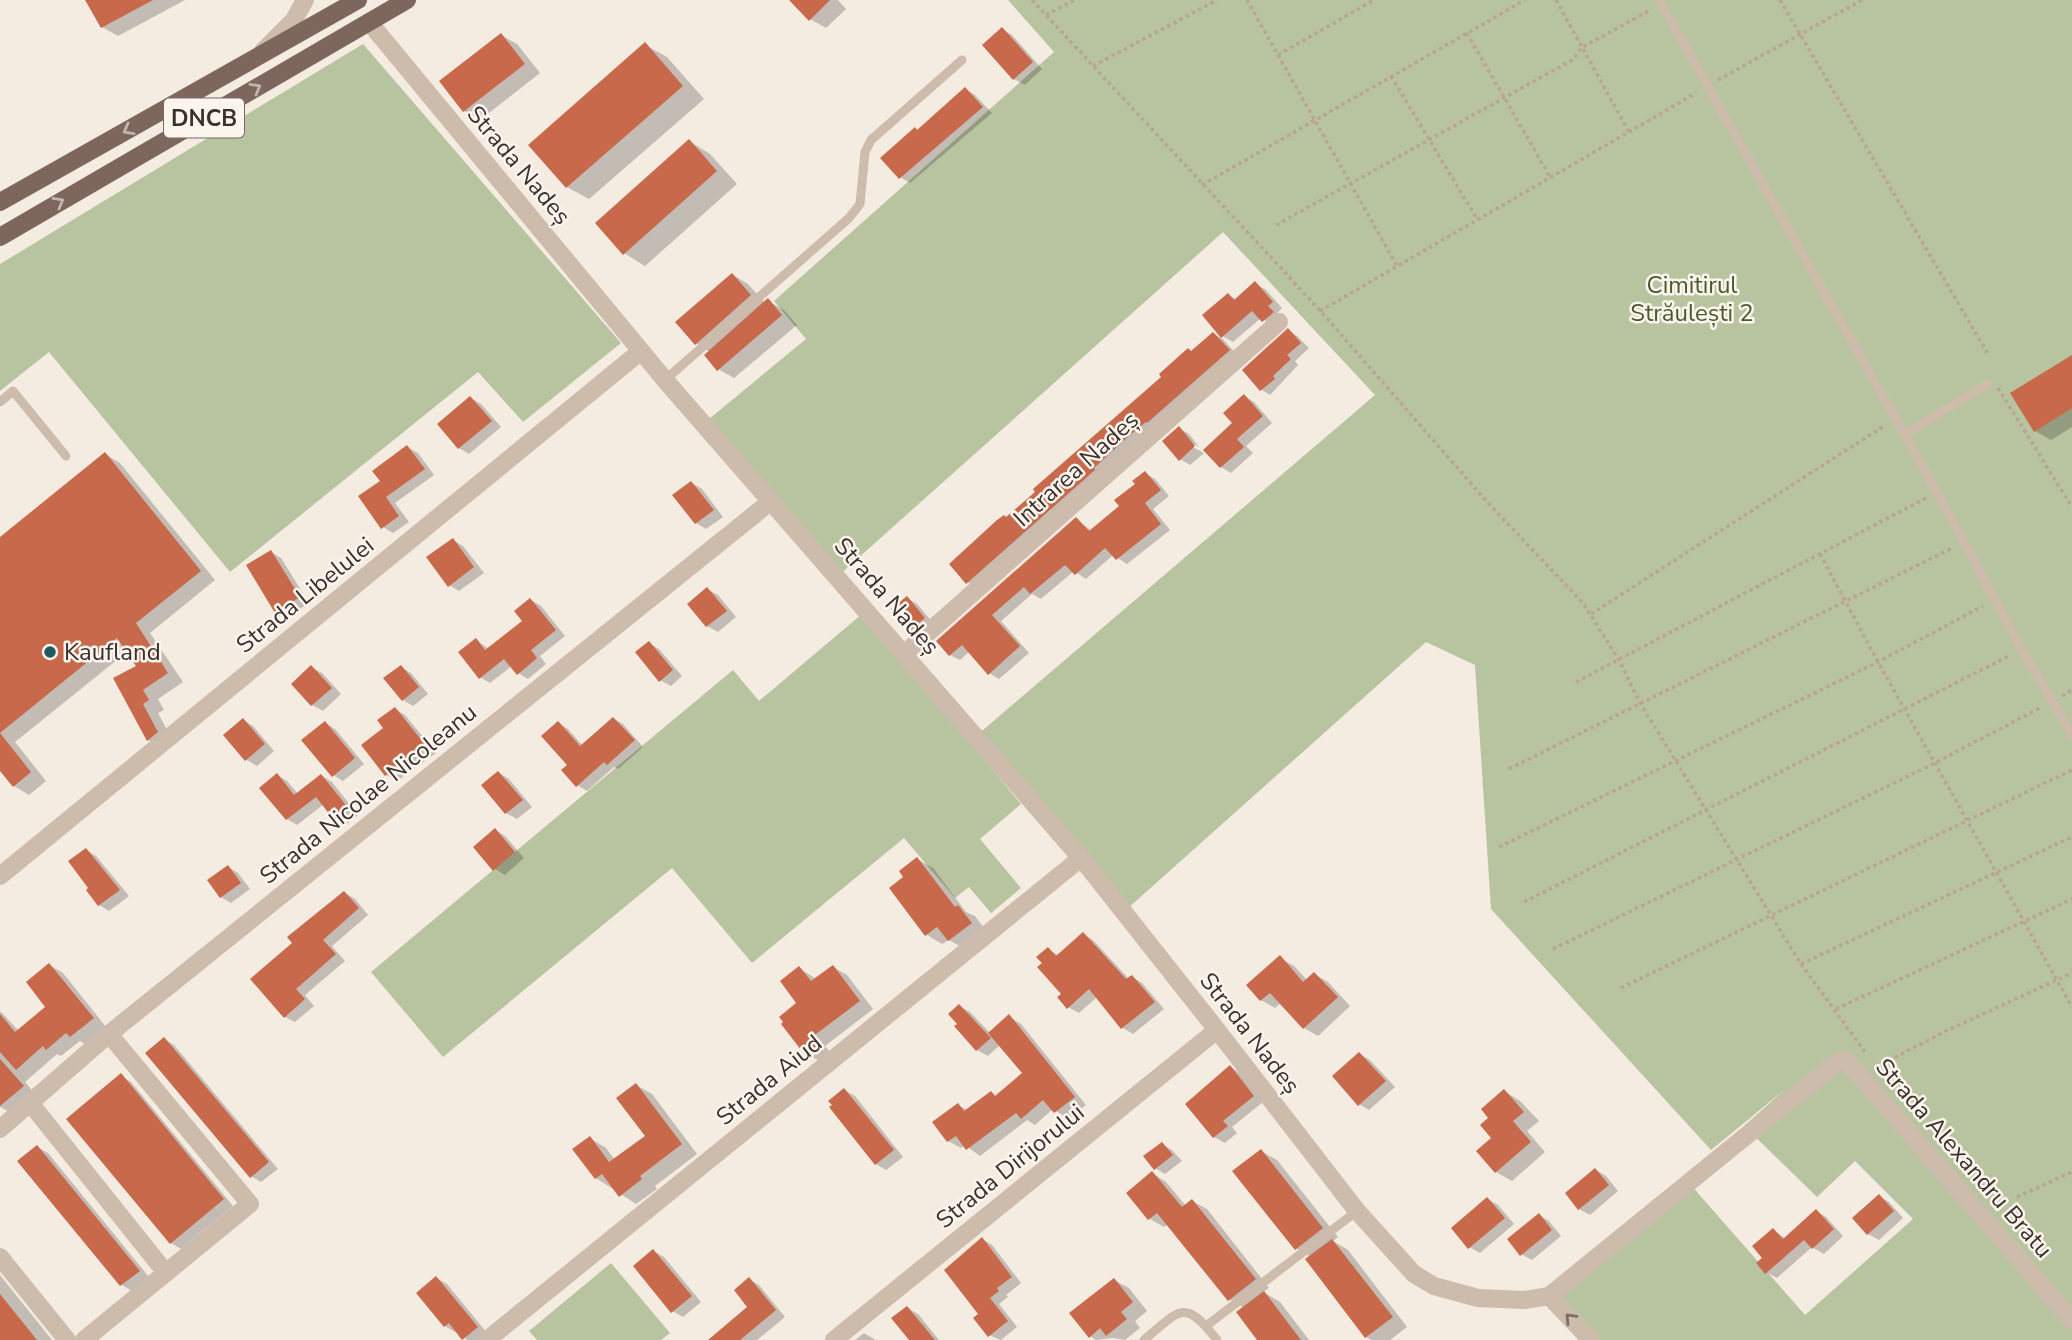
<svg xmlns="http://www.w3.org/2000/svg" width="2072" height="1340" viewBox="0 0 2072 1340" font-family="'Nunito Sans',sans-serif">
	<rect width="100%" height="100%" fill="#f4ebe1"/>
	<!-- green -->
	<path fill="#b8c4a0" d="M1008,0H2072V1340H1591L1549,1296L1689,1183L1805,1315L1913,1219L1855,1161L1817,1197L1744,1126L1788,1087L1711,1150L1491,909L1475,665L1426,642L1127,909L976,736L1375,395L1223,232L838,576L703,424L806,339L774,301L1054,52Z
		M363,44L621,343L523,422L478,372L230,572L49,352L0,391V264Z
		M862,614L1021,804L980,839L1021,888L991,913L969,887L955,898L904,838L752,963L672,868L443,1057L371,972L733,670L759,701Z
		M611,1263L670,1333L661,1340H537L529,1331Z"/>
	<!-- shadow -->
	<path fill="#0003" d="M87,0H185L118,36L102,27Z
		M791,0H838L846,9L826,28L810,19Z
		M1002,29L1012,35L1042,69L1025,85L1014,79Z
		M501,35L517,44L540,73L480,120L464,111Z
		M645,45L667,57L704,99L589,199L567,187L530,145Z
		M965,89L975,95L992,113L910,183L900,177L919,131Z
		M689,141L710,154L737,184L645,266L624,253Z
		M733,275L748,284L765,303L768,301L784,310L797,325L734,378L718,369L710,352L696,343Z
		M1255,284L1265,289L1282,308L1277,313L1283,319L1273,326L1261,318L1233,342L1222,336L1229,295L1237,300Z
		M1288,330L1297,336L1309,348L1295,361L1298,365L1270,395L1262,390L1244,370Z
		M1213,334L1223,339L1239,357L977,588L967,582L1008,519Z
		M2072,357V427L2051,440L2035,431Z
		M1244,396L1254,402L1272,423L1246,446L1253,453L1231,473L1221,467Z
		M471,398L481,404L501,427L469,454L459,448Z
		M1179,428L1189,434L1199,447L1189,441L1187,444L1204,453L1190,465L1180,459Z
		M407,447L418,453L434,475L395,503L409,522L393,533L383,527L382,481Z
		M105,454L120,463L215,580L150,633L183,682L158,699L164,710L158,713L173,741L164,749L148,740L116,678L139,666L128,651L15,742L46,781L29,795L14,786L0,768V539Z
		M1145,473L1155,479L1169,496L1153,509L1170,530L1127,564L1113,555L1086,579L1074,571L1041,599L1032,594L1001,621L1029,653L999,679L989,673L970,651L960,660L950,655L1076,519L1092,531L1121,506Z
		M692,483L702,489L723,517L706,529L696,523Z
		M453,540L463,546L484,573L459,591L449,585Z
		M271,552L281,558L309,603L287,617L277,611Z
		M707,589L718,595L736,617L718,632L707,626Z
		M907,598L917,604L934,624L920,636L910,630Z
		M531,600L541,606L565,636L540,656L546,664L528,679L518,673L512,666L490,683L480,677L476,640L489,649L524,621Z
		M649,643L659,649L682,676L671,686L660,680Z
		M311,667L322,673L341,694L323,711L312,705L293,684Z
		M401,667L411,673L428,694L413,706L403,700Z
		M395,709L405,715L436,753L397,781L386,775L364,746L386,728Z
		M614,719L623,724L643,747L618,769L614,767L587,791L577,785L558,723L568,729L583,746Z
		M243,720L253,726L274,751L257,766L247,760L225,735Z
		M325,723L335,729L364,764L343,781L333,775Z
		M499,773L509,779L532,807L517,819L506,813Z
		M277,775L287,781L298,794L322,776L332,782L358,815L346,825L335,819L324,804L297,825L287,819Z
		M495,830L505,836L524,858L505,875L495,869Z
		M86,850L96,856L129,896L109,911L99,905Z
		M917,859L933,868L966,912L975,916L987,932L965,949L949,940L942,944L927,935L906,877Z
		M228,867L238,873L250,889L231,903L221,897Z
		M345,893L355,899L368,915L332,946L345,961L305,995L314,1006L295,1022L285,1017L295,943Z
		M1083,934L1093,940L1129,979L1132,977L1142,983L1164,1009L1133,1034L1123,1028L1097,997L1079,1013L1068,1007L1064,994L1045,963L1048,949L1058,955Z
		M1280,958L1294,966L1307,980L1314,974L1328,982L1350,1006L1318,1036L1304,1028L1281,1003L1275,1008L1261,1000Z
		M49,965L63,973L106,1027L85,1044L80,1041L61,1056L57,1054L25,1082L36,1095L13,1114L0,1107V1011L19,1031L48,1007Z
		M833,967L847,975L873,1009L825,1046L832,1054L821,1062L807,1054L799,1003V968L816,979Z
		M959,1006L970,1012L990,1033L1009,1017L1021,1024L1086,1105L1068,1119L1053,1109L1035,1125L1027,1120L980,1156L965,1145L961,1148L948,1141L958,1105L967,1110L991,1093L998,1097L1025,1073L1000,1045L988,1056L977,1050L956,1026L959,1024Z
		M164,1039L174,1045L278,1169L261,1182L251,1176Z
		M1360,1054L1370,1060L1395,1087L1369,1110L1359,1104Z
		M1230,1067L1240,1073L1263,1102L1232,1127L1237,1133L1225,1143L1214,1137L1187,1105Z
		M121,1076L131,1082L233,1206L181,1249L171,1243Z
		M636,1085L652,1094L697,1154L655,1186L657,1189L636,1204L596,1178L590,1138L606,1148L615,1160L647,1137Z
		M844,1090L855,1096L903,1157L886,1170L876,1164Z
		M1504,1091L1520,1101L1539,1121L1527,1131L1545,1152L1512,1181L1496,1172L1491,1118Z
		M1162,1144L1172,1150L1182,1161L1165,1174L1155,1168Z
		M37,1147L48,1153L149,1277L132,1291L122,1285L19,1161Z
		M1261,1151L1277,1160L1338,1237L1333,1241L1348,1250L1407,1327L1390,1340H1372L1366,1337L1311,1257L1296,1248Z
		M1596,1170L1606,1176L1618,1191L1590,1215L1579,1209Z
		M1152,1173L1166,1182L1186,1206L1192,1201L1207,1209L1269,1288L1263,1292L1280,1302L1309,1340H1260L1244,1308L1229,1299L1168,1224L1164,1227L1150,1219L1129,1193Z
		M1879,1196L1889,1202L1903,1218L1879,1240L1868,1234L1854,1218Z
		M1488,1199L1498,1205L1514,1224L1480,1253L1469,1247Z
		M1816,1211L1826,1217L1843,1236L1824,1254L1812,1247L1777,1278L1766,1272L1773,1230L1786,1239Z
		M1539,1215L1549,1221L1561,1236L1532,1260L1521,1254Z
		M982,1239L992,1245L1021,1283L1006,1295L1008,1297L999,1304L1017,1327L1001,1340L989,1335L981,1314Z
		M653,1251L664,1257L701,1302L683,1317L672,1311Z
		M0,1275L52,1340H0Z
		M436,1278L447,1284L487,1333L479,1340H467L457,1330L455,1332L445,1326Z
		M749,1279L759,1285L785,1317L757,1340H710L750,1307Z
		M1114,1280L1129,1288L1147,1311L1135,1321L1140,1328L1125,1340L1113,1338L1096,1340L1090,1336Z
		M907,1308L918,1314L939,1340H911Z
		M864,1333L874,1339L875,1340H855Z"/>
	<!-- building -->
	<path fill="#c8694b" d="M85,0H153L101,28Z
		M789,0H830L809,21Z
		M1002,27L1033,62L1013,80L982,45Z
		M501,33L525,64L463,112L439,81Z
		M645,42L683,86L566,188L528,145Z
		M965,87L983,107L899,179L880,158L915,127L917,130Z
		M689,139L717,171L623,255L595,223Z
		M732,273L751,295L695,345L675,322Z
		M1255,281L1273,302L1268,306L1274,312L1262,322L1252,311L1221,338L1202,315L1228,293L1234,300Z
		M768,298L782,315L717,371L704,355Z
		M1288,328L1301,343L1287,355L1291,359L1273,376L1275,379L1260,391L1242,370Z
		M1213,332L1230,350L1147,423L1146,422L1130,435L1094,468L1095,470L966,584L949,564L997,520L1004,515L1006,517L1035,492L1033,489L1161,377L1159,374L1188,348L1191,351Z
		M2072,355V408L2034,432L2010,393Z
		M1244,394L1263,416L1237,439L1244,447L1220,468L1203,450L1232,423L1223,413Z
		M470,396L492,421L458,449L437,424Z
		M1179,426L1195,446L1179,461L1162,441Z
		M407,445L425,469L386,497L399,516L381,529L358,496L380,481L372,471Z
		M105,452L201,571L136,623L168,673L143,690L149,700L143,704L158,732L147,741L113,678L136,666L117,638L0,733L31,772L13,787L0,771V537Z
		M1145,471L1161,490L1145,503L1161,524L1116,560L1105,548L1075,575L1065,565L1030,594L1024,587L992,615L1020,646L988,675L962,645L949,656L936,641L1076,517L1089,531L1119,506L1114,500L1135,484L1132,481Z
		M691,481L714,510L695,524L672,495Z
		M453,538L474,567L448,587L426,557Z
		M271,550L300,597L275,613L246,565Z
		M707,587L727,611L706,627L687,604Z
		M907,596L925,618L909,631L891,609Z
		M530,598L556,630L531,650L537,658L517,675L504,659L479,679L458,652L476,638L485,650L522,621L514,611Z
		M649,641L673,670L659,682L635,652Z
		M311,665L332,688L311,706L291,684Z
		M401,665L419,687L402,701L383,678Z
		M395,707L427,747L385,776L361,745L383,728L377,720Z
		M613,717L635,740L607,765L604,762L576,787L561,770L567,765L541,736L558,721L580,746Z
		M243,718L265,744L245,761L223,735Z
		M325,721L355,758L332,777L301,740Z
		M498,771L523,800L505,814L481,785Z
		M277,773L294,795L321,774L349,809L334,820L316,797L286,820L259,788Z
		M495,828L515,852L493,871L473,847Z
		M86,848L120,890L98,906L86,890L88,888L68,861Z
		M917,857L955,907L958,905L972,923L948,941L937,927L925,936L889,888L903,877L899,871Z
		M228,865L241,883L220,898L207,880Z
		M344,891L359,908L323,940L336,954L296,989L305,999L284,1018L250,979L292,943L287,937Z
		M1083,932L1126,979L1132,975L1155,1002L1121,1029L1089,989L1067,1009L1057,997L1061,994L1037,967L1042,963L1036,957L1048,947L1056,956Z
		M1280,955L1303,982L1314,972L1338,997L1303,1029L1270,993L1260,1001L1246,985Z
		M49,963L94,1018L70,1037L66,1033L46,1050L43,1046L16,1070L0,1052V1014L15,1032L45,1007L26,982Z
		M833,965L860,1001L812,1037L818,1045L805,1055L781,1024L783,1022L779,1017L796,1003L780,981L799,966L811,981Z
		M959,1004L991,1038L976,1051L954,1026L957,1024L948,1014Z
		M1009,1014L1075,1097L1054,1113L1043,1100L1021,1119L1016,1113L966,1150L956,1136L947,1142L932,1122L958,1103L964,1111L991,1091L995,1096L1022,1073L988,1033Z
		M164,1037L269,1162L250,1178L145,1053Z
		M1359,1052L1386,1081L1358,1106L1332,1076Z
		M0,1059L24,1086L0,1106Z
		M1230,1065L1254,1096L1223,1121L1228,1126L1213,1138L1185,1104Z
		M121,1073L224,1199L170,1244L66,1119Z
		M636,1083L682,1144L640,1176L642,1179L619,1197L602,1174L595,1179L572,1149L590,1136L609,1162L645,1136L616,1098Z
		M844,1088L894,1150L875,1165L829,1107L832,1105L828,1101Z
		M1504,1089L1524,1112L1513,1121L1531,1142L1495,1173L1476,1151L1491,1138L1480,1125L1488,1118L1481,1109Z
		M1162,1142L1173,1155L1154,1170L1143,1156Z
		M37,1145L140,1271L120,1286L17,1161Z
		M1261,1149L1323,1228L1295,1250L1232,1171Z
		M1595,1168L1609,1185L1578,1210L1565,1193Z
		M1152,1171L1182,1207L1192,1199L1256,1279L1228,1301L1157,1213L1148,1220L1126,1193Z
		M1879,1194L1894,1211L1867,1235L1852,1218Z
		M1487,1197L1505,1218L1468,1249L1451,1228Z
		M1816,1209L1834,1229L1812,1249L1804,1240L1765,1274L1756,1263L1762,1258L1752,1246L1773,1228L1783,1239Z
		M1539,1213L1552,1230L1520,1256L1507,1239Z
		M982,1237L1012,1277L997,1288L999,1291L990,1298L1008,1321L988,1337L973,1318L978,1314L944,1270Z
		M1332,1239L1393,1317L1365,1338L1305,1259Z
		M653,1249L692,1296L671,1313L633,1266Z
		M436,1276L478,1327L462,1340L449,1323L444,1327L416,1293Z
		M749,1277L776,1310L740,1340H708L747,1307L734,1290Z
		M1114,1278L1133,1302L1121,1312L1127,1319L1106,1336L1100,1328L1089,1338L1069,1313Z
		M1264,1291L1301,1340H1257L1236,1312Z
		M0,1294L37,1340H0Z
		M907,1306L935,1340H909L891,1318Z"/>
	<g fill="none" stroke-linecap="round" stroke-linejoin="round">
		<!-- path -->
		<path stroke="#b9a596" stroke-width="3.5" stroke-dasharray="3.5 3.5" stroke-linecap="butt" d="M1032,0L1316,306L1489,504L1583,603L1619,660L1640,703L1801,964L1865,1052
			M1247,0L1397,266
			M1556,0L1629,132
			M1780,0L1988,354
			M1046,15L1074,0
			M1467,33L1550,177
			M1278,55L1374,0
			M1093,66L1217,0
			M1391,76L1477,219
			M1718,80L1862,0
			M1202,185L1525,0
			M1276,225L1574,59L1581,48L1649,11
			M1320,311L1696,93
			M1998,388L2070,504
			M1820,554L1878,662L2072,1007
			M1591,614L1884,426
			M1576,682L1926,498
			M2062,696L2072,690
			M1509,769L1952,548
			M1499,847L1878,662L1983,606
			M1524,902L2009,656
			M1553,949L1935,763L2040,708
			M1801,964L2072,837
			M1621,988L2072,770
			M1836,1009L2072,899
			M1876,1067L1946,1031L2072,973
			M2017,1197L2072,1172"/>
		<!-- service -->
		<path stroke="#cdbbac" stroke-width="9" d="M1659,0L1937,492L2022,650L2072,735
			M665,380L849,218L860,204L865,152L871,140L962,60
			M0,402L13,391L66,456
			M1904,435L1987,384
			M1206,1326L1357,1211
			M1144,1340C1180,1310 1184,1297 1217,1340"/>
		<!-- minor -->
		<path stroke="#cdbbac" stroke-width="18" d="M369,22L665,380L1081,858L1217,1030L1357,1211L1414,1274L1434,1286L1478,1298L1524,1300L1549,1296
			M263,51L294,20L305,0
			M905,653L1279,322
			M0,876L641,351
			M31,1104L166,1273
			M0,1129L109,1034L770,502
			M0,1257L67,1340
			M1549,1296L1836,1063L1846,1060L2072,1320
			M1549,1296L1591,1340
			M84,1340L250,1204L109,1034
			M487,1340L1081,858
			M834,1340L1217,1030"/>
		<!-- primary -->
		<path stroke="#7d675c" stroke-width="18" d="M0,202L358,0
			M0,237L407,0"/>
	</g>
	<!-- one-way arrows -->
	<defs><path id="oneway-chevron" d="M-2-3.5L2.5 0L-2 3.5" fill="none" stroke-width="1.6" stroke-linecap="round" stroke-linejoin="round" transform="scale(1.75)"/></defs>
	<g stroke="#c2b5ac">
		<use href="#oneway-chevron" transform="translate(256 88) rotate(-30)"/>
		<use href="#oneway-chevron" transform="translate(128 130) rotate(151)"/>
		<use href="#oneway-chevron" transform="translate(59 202) rotate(-30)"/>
	</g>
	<use stroke="#7d6f65" href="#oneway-chevron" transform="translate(1570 1318) rotate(-134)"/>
	<!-- markers -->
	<circle fill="#1f5a5e" stroke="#fbf5ee" stroke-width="2.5" cx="50" cy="652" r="7"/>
	<g text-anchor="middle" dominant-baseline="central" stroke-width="5" stroke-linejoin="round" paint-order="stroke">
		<!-- shield labels -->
		<rect fill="#fbf5ee" stroke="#756b66" stroke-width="2" x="164" y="98.5" width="80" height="39" rx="5"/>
		<g font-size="23" font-weight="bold" fill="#3b302b">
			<text x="204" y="118">DNCB</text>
		</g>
		<!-- street labels -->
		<g font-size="24" fill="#3b302b" stroke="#fbf5ee">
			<text transform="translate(519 165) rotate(50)">Strada Nadeș</text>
			<text transform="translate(1076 469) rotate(-42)">Intrarea Nadeș</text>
			<text transform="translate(305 595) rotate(-39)">Strada Libelulei</text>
			<text transform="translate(887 596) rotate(49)">Strada Nadeș</text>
			<text transform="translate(368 794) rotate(-39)">Strada Nicolae Nicoleanu</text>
			<text transform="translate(1250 1033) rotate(52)">Strada Nadeș</text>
			<text transform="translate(769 1080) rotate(-39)">Strada Aiud</text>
			<text transform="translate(1964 1158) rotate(49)">Strada Alexandru Bratu</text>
			<text transform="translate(1010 1166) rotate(-39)">Strada Dirijorului</text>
		</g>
		<!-- park labels -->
		<g font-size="24" fill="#4a5a2e" stroke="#fbf5ee">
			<text x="1692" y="285">Cimitirul<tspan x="1692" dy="28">Străulești 2</tspan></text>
		</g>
		<!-- poi labels -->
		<g font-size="24" fill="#3b302b" stroke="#fbf5ee" text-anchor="start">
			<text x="64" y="652">Kaufland</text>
		</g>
	</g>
</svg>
